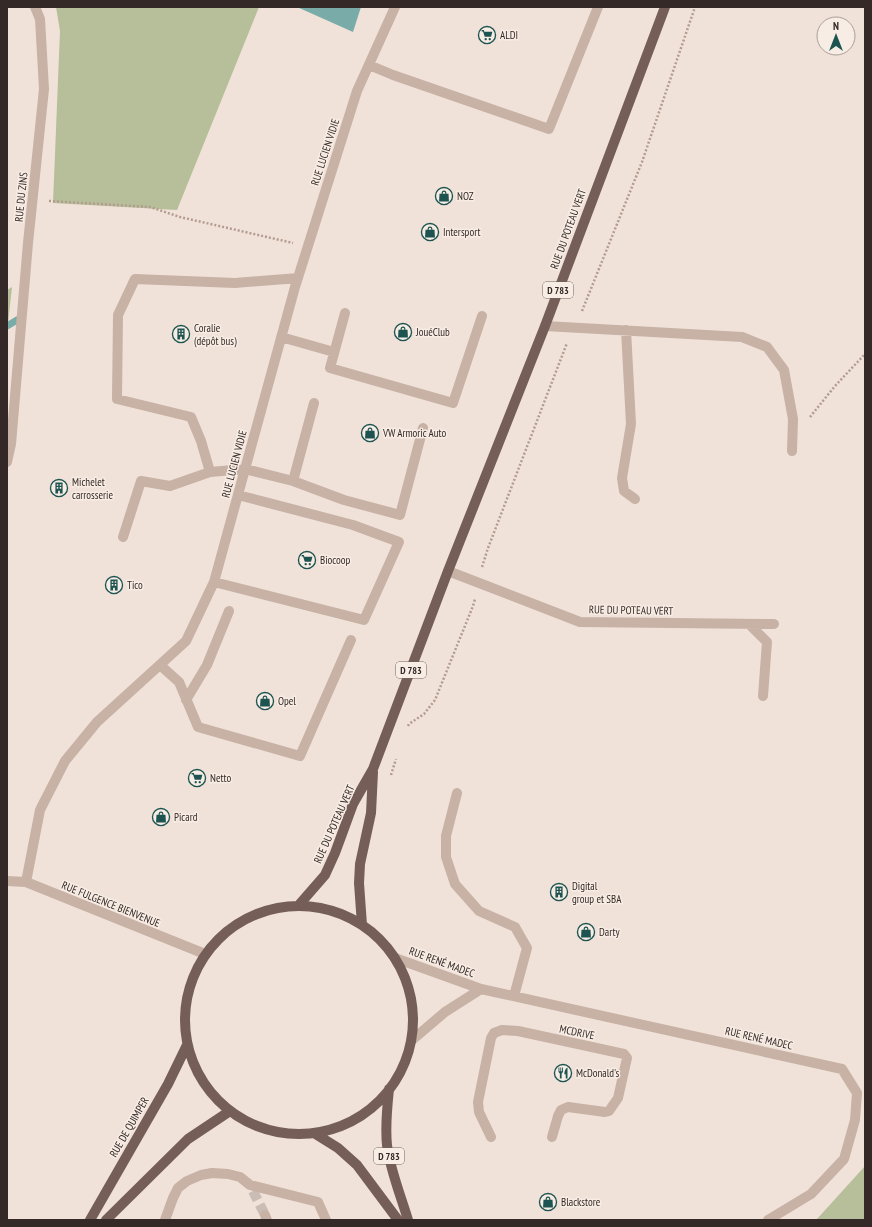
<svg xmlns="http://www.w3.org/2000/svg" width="872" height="1227" viewBox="0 0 872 1227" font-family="'PT Sans Narrow',sans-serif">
	<rect width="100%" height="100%" fill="#f0e2d9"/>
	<!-- green -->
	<path fill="#b6bf99" d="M56,7H259L177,210L53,203L60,31Z
		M12,287L7,333V290Z
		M865,1166V1220H815L817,1219Z"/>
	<!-- water -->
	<path fill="#79aca9" d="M297,7H361L353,32Z"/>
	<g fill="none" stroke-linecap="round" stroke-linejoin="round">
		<!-- stream -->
		<path stroke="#79aca9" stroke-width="7" d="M7,326L17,320"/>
		<!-- minor-tunnel -->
		<path stroke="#cabdb5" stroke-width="10" stroke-dasharray="10 5" stroke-linecap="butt" d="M253,1191L265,1215"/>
		<!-- path -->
		<path stroke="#b39b8f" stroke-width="2.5" stroke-dasharray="2 2" stroke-linecap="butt" d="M49,201L150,207L180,217L293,243
			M582,311L642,162L695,7
			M810,417L835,386L865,354
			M482,567L488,548L567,343
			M408,726L409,724L424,714L435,700L473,606L475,599
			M391,775L396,759"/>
		<!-- minor -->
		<path stroke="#c8b1a5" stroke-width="10" d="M369,65L393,75L549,129L598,7
			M298,278L235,283L135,279L118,315L117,399L191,417L201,441L210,472L245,469L293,481L314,403
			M345,313L330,368L453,403L482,316
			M545,326L742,337L767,347L784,370L793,419L792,451
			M626,330L631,424L622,478L624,491L635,499
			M281,337L334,352
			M7,462L11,444L28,243L44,89L40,19L35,7
			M293,481L344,500L400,515L423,428
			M123,537L141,481L170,486L210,472
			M448,571L580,622L774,624
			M214,582L364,620L399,542L353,525L238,495
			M749,624L767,642L763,696
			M160,665L179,682L198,727L300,756L351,640
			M186,700L207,665L229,611
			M457,793L446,836V857L455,884L479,911L515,927L527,948L514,996
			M7,881L26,882L205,954
			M26,882L40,810L65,761L97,722L186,641L214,582L295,287L357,91L395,7
			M395,958L481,989L842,1069L857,1093L855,1120L844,1159L811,1194L768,1220
			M411,1041L445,1012L481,989
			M491,1137L479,1112L478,1102L491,1038L494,1033L502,1030L518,1031L624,1054L627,1058L618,1098L609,1111L605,1112L568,1107L561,1110L558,1116L552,1137
			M265,1215L267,1220
			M165,1220L173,1198L178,1188L187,1181L201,1175L212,1173L228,1174L240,1177L250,1185L318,1202L326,1220"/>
		<!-- major -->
		<path stroke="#755e57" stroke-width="10" d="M298,906L325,875L335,853L353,804L373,769L448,571L545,326L665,7
			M185 1020a114 114 0 1 1 228 0a114 114 0 1 1-228 0Z
			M362,925L359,883L360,864L371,813L373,772
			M389,1089C387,1108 385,1126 387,1145C390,1170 401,1196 408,1220
			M314,1133L338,1148L357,1165L398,1220
			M90,1220L168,1084L187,1045
			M106,1220L188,1139L230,1111"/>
	</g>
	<!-- icons -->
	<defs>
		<g id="supermarket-ring" transform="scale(0.9)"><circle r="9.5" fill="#f8ede5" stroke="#1d5451" stroke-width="1.5"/><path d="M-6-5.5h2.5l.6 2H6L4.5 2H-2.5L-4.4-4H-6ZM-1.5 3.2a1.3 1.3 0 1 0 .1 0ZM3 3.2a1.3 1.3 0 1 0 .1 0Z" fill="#1d5451"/></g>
		<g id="shop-ring" transform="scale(0.9)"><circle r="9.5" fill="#f8ede5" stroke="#1d5451" stroke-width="1.5"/><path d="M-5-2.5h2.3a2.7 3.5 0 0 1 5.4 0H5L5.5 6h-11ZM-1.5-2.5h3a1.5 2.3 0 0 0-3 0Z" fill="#1d5451"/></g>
		<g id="building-ring" transform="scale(0.9)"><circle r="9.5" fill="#f8ede5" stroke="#1d5451" stroke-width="1.5"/><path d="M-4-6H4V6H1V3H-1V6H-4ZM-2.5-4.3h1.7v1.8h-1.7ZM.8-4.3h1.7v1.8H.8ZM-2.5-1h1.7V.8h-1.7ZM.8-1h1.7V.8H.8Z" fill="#1d5451"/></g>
		<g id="restaurant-ring" transform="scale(0.9)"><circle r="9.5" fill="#f8ede5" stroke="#1d5451" stroke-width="1.5"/><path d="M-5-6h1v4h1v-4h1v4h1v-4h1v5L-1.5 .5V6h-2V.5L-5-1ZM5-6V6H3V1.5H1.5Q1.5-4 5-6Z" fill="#1d5451"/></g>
	</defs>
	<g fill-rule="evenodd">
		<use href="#supermarket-ring" x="487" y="35"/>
		<use href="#shop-ring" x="444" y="196"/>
		<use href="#shop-ring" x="430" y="232"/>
		<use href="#shop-ring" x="403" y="332"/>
		<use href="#building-ring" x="181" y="334"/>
		<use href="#shop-ring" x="370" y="433"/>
		<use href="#building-ring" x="59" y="488"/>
		<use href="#supermarket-ring" x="307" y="560"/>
		<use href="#building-ring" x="114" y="585"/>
		<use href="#shop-ring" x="265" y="701"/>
		<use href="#supermarket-ring" x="197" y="778"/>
		<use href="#shop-ring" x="161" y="817"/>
		<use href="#building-ring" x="559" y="892"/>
		<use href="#shop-ring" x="586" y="932"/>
		<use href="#restaurant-ring" x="563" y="1073"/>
		<use href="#shop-ring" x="548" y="1202"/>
	</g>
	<g text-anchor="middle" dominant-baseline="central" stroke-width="3" stroke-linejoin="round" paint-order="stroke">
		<!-- shield labels -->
		<g fill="#f8ede5" stroke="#6f645f" stroke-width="1">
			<rect x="543" y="282" width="30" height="16" rx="3"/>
			<rect x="396" y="662" width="30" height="16" rx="3"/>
			<rect x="374" y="1148" width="30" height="16" rx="3"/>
		</g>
		<g font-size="10" font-weight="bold" fill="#342926">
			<text x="558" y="290">D 783</text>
			<text x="411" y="670">D 783</text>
			<text x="389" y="1156">D 783</text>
		</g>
		<!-- poi labels -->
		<g font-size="11" fill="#342926" stroke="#f8ede5" text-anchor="start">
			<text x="500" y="35">ALDI</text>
			<text x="457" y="196">NOZ</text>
			<text x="443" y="232">Intersport</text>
			<text x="194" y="328">Coralie<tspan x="194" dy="13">(dépôt bus)</tspan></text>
			<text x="416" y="332">JouéClub</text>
			<text x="383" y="433">VW Armoric Auto</text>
			<text x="72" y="482">Michelet<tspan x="72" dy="13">carrosserie</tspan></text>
			<text x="320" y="560">Biocoop</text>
			<text x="127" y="585">Tico</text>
			<text x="278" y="701">Opel</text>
			<text x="210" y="778">Netto</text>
			<text x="174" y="817">Picard</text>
			<text x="572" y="886">Digital<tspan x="572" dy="13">group et SBA</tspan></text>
			<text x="599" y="932">Darty</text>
			<text x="576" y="1073">McDonald's</text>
			<text x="561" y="1202">Blackstore</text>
		</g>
		<!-- street labels -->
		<g font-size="11" fill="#342926" stroke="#f8ede5">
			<text transform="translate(325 152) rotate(-72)">RUE LUCIEN VIDIE</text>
			<text transform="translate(21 197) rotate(-84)">RUE DU ZINS</text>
			<text transform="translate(568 229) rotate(-70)">RUE DU POTEAU VERT</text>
			<text transform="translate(234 464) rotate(-75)">RUE LUCIEN VIDIE</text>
			<text transform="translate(631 610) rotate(1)">RUE DU POTEAU VERT</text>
			<text transform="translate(334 824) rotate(-66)">RUE DU POTEAU VERT</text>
			<text transform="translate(111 904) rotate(22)">RUE FULGENCE BIENVENUE</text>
			<text transform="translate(442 962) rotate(20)">RUE RENÉ MADEC</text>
			<text transform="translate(577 1032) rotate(12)">MCDRIVE</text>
			<text transform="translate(759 1038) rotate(13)">RUE RENÉ MADEC</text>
			<text transform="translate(129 1127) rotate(-60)">RUE DE QUIMPER</text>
		</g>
	</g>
	<!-- border -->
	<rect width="872" height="1227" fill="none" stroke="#342926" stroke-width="16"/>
	<!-- north arrow -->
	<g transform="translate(836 36)"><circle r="19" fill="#f8ede5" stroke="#aa9f99"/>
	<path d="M0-3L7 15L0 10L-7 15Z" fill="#1d5451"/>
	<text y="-6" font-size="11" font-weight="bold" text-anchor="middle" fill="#342926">N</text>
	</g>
</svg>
